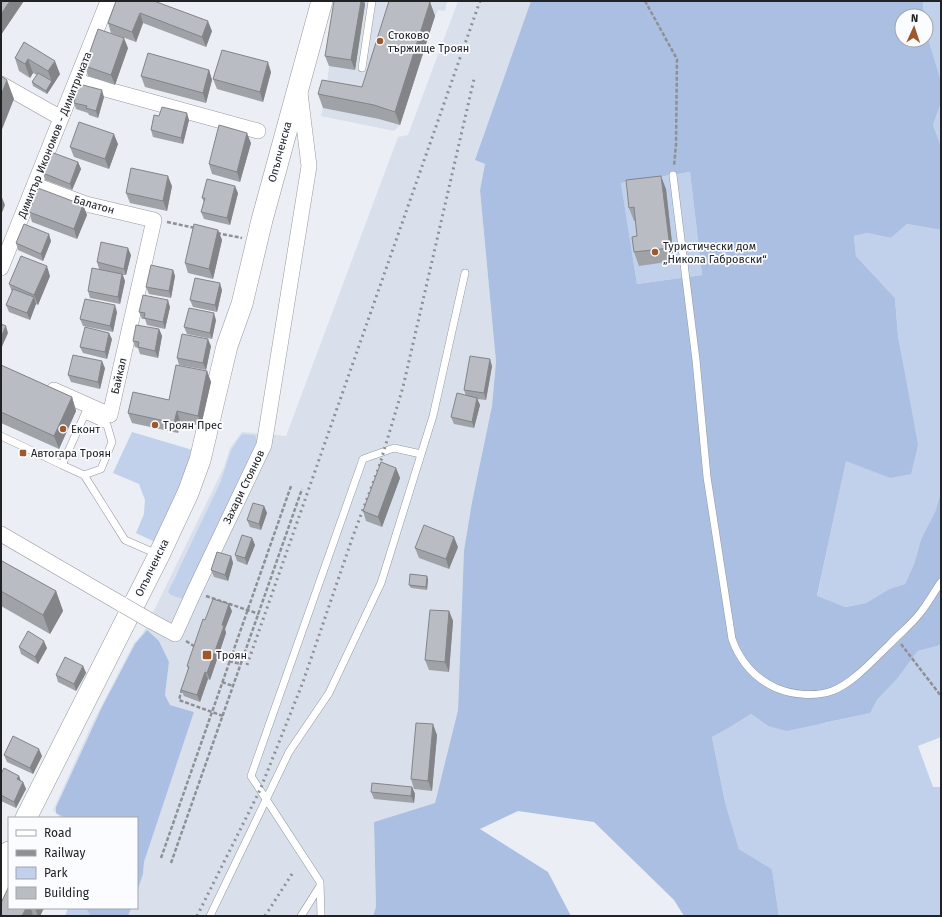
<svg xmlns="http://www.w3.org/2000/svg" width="942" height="917" viewBox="0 0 942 917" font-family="'Fira Sans',sans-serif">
	<rect width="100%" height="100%" fill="#ebeef4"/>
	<!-- built -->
	<path fill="#d9e0ec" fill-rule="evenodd" d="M339,1H447L445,11L438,10L435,16L400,125L394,131L321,116L326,93L329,66Z
		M458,1H531L476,160L485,164L480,190L496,362L492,406L472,502L464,550L458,710L435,803L374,822L376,907L373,916H128L131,908H137V892L143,874L144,862L194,712L170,705L165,695L169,662L147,630L135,644L102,707L56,807L57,813L65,818H60L53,810L92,724L134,643L143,633L224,467L230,448L242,432L286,436L398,137L408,135ZM259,445L171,584L188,552L220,483L231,450Z"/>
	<!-- green -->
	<path fill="#c1d0eb" d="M923,1H941V81L926,33V16H924Z
		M941,103V146L933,125Z
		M690,172L702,275L637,284L621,183Z
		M907,224L941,230V492L935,512L921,539L914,564L905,584L889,589L866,603L844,607L817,597L846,460L890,478L902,359L898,336L895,298L856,256L854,236L867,233L891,238Z
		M132,432L196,451L157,543L136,533L144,514L145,500L139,484L113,473Z
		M242,434L255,435L259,445L183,599L171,595L168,592L220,483L231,450Z
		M937,646H941V737L918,746L933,787H941V916H779L772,869L739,849L725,802L712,737L727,729L751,714L768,726L825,723L869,713L877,700L897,679L918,651Z
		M68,908H131L128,916H65Z"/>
	<!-- forest -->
	<path fill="#abbfe2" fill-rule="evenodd" d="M531,1H923L924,16H902V40H926V32L941,81V103L933,125L941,146V230L907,224L891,238L867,233L854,236L856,256L895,298L898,336L918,445L911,474L890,478L846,461L817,596L845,607L866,603L889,589L905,584L914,564L921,539L935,512L941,492V645L918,651L897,679L877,700L870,713L787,731L768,726L751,714L727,729L712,737L725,802L739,849L772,869L779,916H684L674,900L594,822L518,811L480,829L548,872L571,916H373L376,907L374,822L435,803L458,710L464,550L472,502L492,406L496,362L480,190L485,164L475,160ZM690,172L702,275L637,284L621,183Z
		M147,630L159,641L169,662L165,695L170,705L194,712L144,862L143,874L137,892V818H65L56,813V807L102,707L135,644Z
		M86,908H131L128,916H91Z"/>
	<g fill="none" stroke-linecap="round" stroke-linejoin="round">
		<!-- lane casing -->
		<g stroke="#95989d" stroke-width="8">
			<path id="lane" d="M362,68L372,1
				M673,175L696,360L707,477L732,639C740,661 754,678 776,688C793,695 815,697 832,691C853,683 873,660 889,645C899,634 912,624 921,612C928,603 934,592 941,582
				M1,436L62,465L89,405
				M62,465L84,475L125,540L157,554
				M84,475L101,469L112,442L107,425L85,415
				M210,916L289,752L329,693L381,583L433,416L465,273
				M301,916L320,886
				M321,916L320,882L251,776L363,459L394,448L421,454"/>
		</g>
		<!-- street casing -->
		<g stroke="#95989d" stroke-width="16">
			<path id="street" d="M76,81L258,131
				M1,84L61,118
				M35,185L86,204L154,220L110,415L54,390
				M1,268L108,1
				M1,534L123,605
				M149,620L175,634L194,592L264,445L309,166L300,93"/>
		</g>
		<!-- secondary casing -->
		<g stroke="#95989d" stroke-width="22">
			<path id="secondary" d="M26,818L159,555L188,493L200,460L227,346L242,304L262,220L322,1
				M1,868L9,852
				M1,898L9,882"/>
		</g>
		<!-- path -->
		<path stroke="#8e9094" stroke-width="2.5" stroke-dasharray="4 2" stroke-linecap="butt" d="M645,1L677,59L676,145L674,166
			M167,222L195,228
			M217,233L242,238
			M206,596L259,614
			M186,641L197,648
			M901,644L941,696
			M229,661L241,664
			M222,682L233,686
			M182,689L179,700L223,716
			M161,858L291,486
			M171,863L302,489"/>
		<!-- lane -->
		<use href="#lane" stroke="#fff" stroke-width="7"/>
		<!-- street -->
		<use href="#street" stroke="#fff" stroke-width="15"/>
		<!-- secondary -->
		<use href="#secondary" stroke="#fff" stroke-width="21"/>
		<!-- rail -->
		<path stroke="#8e9094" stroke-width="3" stroke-dasharray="2 4" stroke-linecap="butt" d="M247,665L480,1
			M197,916L260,790L303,682L353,536L379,467L403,387L474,79
			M265,916L292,874"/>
		<!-- street-bridge casing -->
		<g stroke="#95989d" stroke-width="16" stroke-linecap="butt">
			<path id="street-bridge" d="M123,605L149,620"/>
		</g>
		<!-- street-bridge -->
		<use href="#street-bridge" stroke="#fff" stroke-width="15"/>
	</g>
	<!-- wall -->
	<path fill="#9fa2a7" d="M116,1L212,31L206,47L143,23L136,42L111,33L108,23Z
		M430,2L435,16L400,125L379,119L323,108L318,94L362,87Z
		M365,4L355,70L329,66L325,56Z
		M24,42L60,74L47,94L33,86L32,82L37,75L33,73L30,78L19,71L15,58Z
		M128,48L115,85L88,76L85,66Z
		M209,70L212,80L206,103L145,87L141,76Z
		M271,72L263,102L217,89L213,79Z
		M104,97L98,118L89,115L88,113L76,109L74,103Z
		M159,116L189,120L183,144L153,137L151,130Z
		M251,143L240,182L212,174L209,164Z
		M118,144L109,169L74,157L70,147Z
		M78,162L81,169L72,190L45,180L43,173Z
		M172,186L167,211L130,203L126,193Z
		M666,189L674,261L639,266L634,252L637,236L636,221H634L629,208Z
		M238,193L230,225L204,219L201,212L204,202L202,198Z
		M83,205L87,215L77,239L32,222L29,212Z
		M218,230L222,240L213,279L188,273L185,263Z
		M51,241L43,261L18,250L16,243Z
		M131,255L126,275H123L125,281L120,304L90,298L88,291L99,269L97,262Z
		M173,270L175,276L171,298L149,294L146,287Z
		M50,276L38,305L36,304L30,320L9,312L6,305L12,292L9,284Z
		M222,290L217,312L193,307L190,300Z
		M170,307L165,329L147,325L145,319H142L139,312Z
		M117,312L113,332L83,326L80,319Z
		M216,320L212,339L187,334L184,327Z
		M159,329L162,336L158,358L140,354L138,348L135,347L133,341Z
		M112,339L107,359L83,353L80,347Z
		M211,346L206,370L179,365L177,358Z
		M1,365L72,397L76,411L59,449L1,423Z
		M492,366L486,400L477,399L480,405L474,428L454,424L451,417L466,396L464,390Z
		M105,368L100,389L71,382L68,375Z
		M207,371L211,382L201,426L180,421L178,433L132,423L128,413L169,400Z
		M396,468L400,478L382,527L366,521L363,511Z
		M264,506L267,513L261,530L250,527L247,520Z
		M252,538L255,545L247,565L237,561L235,555Z
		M458,547L449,569L419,558L415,548Z
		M231,556L233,563L228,581L214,577L211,570Z
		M1,563L56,591L63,611L50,634L1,606Z
		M428,579L427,590L411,588L409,585Z
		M232,611L225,629L226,633L210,680L208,679L200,702L184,696L181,690L188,669L187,666L205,620Z
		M449,611L453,621L449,672L429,670L425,660Z
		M19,647L47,648L38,664L21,654Z
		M83,666L86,673L76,691L58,682L56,675Z
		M437,735L432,791L414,789L411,779Z
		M4,755L42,756L33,774L7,762Z
		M1,774L19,776L21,781L23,782L26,789L16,808L1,801Z
		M412,787L415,794L414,803L374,799L371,792Z
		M9,908H44L40,916H1Z"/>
	<!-- shaded-wall -->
	<path fill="#828488" d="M10,1H24L1,35V14Z
		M361,1H364L365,4L355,70L351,60Z
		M430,2L435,16L400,125L395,112Z
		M140,13L143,23L136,42L132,32Z
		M208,21L212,31L206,47L202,37Z
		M124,38L128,48L115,85L111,75Z
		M28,59L33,73L30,78L25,64Z
		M55,61L60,74L53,85L48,71Z
		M268,62L271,72L263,102L260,92Z
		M209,70L212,80L206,103L203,93Z
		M7,80L14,99L1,132V95Z
		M52,81L53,85L47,94L46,91Z
		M102,90L104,97L98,118L96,111Z
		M187,113L189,120L183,144L181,138Z
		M247,133L251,143L240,182L237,172Z
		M114,134L118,144L109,169L105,159Z
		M78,162L81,169L72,190L70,184Z
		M168,176L172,186L167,211L163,201Z
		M661,176L666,189L674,261L670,248Z
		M235,186L238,193L230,225L227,218Z
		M1,195L5,205L1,215Z
		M83,205L87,215L77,239L74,229Z
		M218,230L222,240L213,279L209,269Z
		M49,234L51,241L43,261L41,254Z
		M128,248L131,255L126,275L124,269Z
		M47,266L50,276L38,305L34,295Z
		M173,270L175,276L171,298L169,291Z
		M122,274L125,281L120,304L118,297Z
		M220,283L222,290L217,312L215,305Z
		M34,297L36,304L30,320L27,313Z
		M168,300L170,307L165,329L163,322Z
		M115,305L117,312L113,332L110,326Z
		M214,313L216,320L212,339L210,333Z
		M6,326L8,333L1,349V337Z
		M159,329L162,336L158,358L155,351Z
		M109,333L112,339L107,359L105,352Z
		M208,339L211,346L206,370L203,363Z
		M490,359L492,366L486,400L484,393Z
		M102,361L105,368L100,389L98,382Z
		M207,371L211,382L201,426L198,416Z
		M72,397L76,411L59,449L54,436Z
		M477,398L480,405L474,428L472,422Z
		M177,411L180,421L178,433L174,423Z
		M396,468L400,478L382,527L378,517Z
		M264,506L267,513L261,530L259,524Z
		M454,537L458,547L449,569L446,559Z
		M252,538L255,545L247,565L245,558Z
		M231,556L233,563L228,581L225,575Z
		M427,576L428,579L427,590L426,587Z
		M56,591L63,611L50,634L43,615Z
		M229,604L232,611L225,629L226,633L210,680L207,673L222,625Z
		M449,611L453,621L449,672L445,662Z
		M44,641L47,648L38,664L35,657Z
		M83,666L86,673L76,691L74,684Z
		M205,672L208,679L200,702L197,695Z
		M433,724L437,735L432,791L428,781Z
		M39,749L42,756L33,774L30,768Z
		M19,776L21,782L17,779Z
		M23,782L26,789L16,808L14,802Z
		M412,787L415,794L414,803L411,796Z
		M26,908H31L33,916H22Z
		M35,908H44L40,916H38Z"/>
	<!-- building -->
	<path fill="#b9bcc2" stroke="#828488" d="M1,1H10L1,14Z
		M116,1H154L208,21L202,37L140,13L132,32L108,23Z
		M334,1H361L351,60L325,56Z
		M389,1H426L430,2L395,112L374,105L318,94L322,80L362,87Z
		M98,29L124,38L111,75L85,66Z
		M24,42L55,61L48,71L28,59L25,64L15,58Z
		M222,50L268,62L260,92L213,79Z
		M148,53L209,70L203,93L141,76Z
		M38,73L52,81L46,91L32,82Z
		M1,76L7,80L1,95Z
		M79,84L102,90L96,111L86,108L87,106L74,103Z
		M162,107L187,113L181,138L151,130L154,115L159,116Z
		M79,122L114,134L105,159L70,147Z
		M219,125L247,133L237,172L209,164Z
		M51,152L78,162L70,184L43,173Z
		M131,168L168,176L163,201L126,193Z
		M661,176L670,248L634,252L632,237L637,236L634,207L629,208L626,180Z
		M207,179L235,186L227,218L201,212L205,198H202Z
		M38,188L83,205L74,229L29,212Z
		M24,224L49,234L41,254L16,243Z
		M194,224L218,230L209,269L185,263Z
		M101,242L128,248L124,269L97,262Z
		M21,256L47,266L34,295L9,284Z
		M151,265L173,270L169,291L146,287Z
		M92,268L122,274L118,297L88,291Z
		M195,278L220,283L215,305L190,300Z
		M13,289L34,297L27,313L6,305Z
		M143,295L168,300L163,322L144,318L145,313L139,312Z
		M85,299L115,305L110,326L80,319Z
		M189,308L214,313L210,333L184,327Z
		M1,324L6,326L1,337Z
		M136,325L159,329L155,351L138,347L139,342L133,341Z
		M85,327L109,333L105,352L80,347Z
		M182,334L208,339L203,363L177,358Z
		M73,355L102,361L98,382L68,375Z
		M470,356L490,359L484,393L464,390Z
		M1,365L72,397L54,436L1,412Z
		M176,365L207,371L198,416L177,411L174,423L128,413L133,392L169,400Z
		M457,393L477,398L472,422L451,417Z
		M381,462L396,468L378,517L363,511Z
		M253,503L264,506L259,524L247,520Z
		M424,525L454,537L446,559L415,548Z
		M242,535L252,538L245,558L235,555Z
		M217,552L231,556L225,575L211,570Z
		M2,561L56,591L43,615L1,591V563Z
		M410,574L427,576L426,587L409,585Z
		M213,599L229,604L222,625L224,626L207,673L205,672L197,695L181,690L189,667L187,666L203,619L205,620Z
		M430,610L449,611L445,662L425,660Z
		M28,631L44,641L35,657L19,647Z
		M65,657L83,666L74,684L56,675Z
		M416,723L433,724L428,781L411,779Z
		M13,736L39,749L30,768L4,755Z
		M4,768L19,776L17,779L23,782L14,802L1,795V774Z
		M372,783L412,787L411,796L371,792Z
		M9,886V908H26L22,916H1V903Z"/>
	<!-- markers -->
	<g fill="#9d582c" stroke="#fafcff" stroke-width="1.5">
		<circle cx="380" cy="41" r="4"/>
		<circle cx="655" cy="252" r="4"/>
		<circle cx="155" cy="425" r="4"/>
		<circle cx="63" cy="429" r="4"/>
		<rect x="19" y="449" width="8" height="8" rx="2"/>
		<rect x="202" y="650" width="10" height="10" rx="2"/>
	</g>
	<g text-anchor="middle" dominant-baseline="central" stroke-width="3.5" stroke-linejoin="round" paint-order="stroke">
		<!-- poi labels -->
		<g font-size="11" fill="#212224" stroke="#fafcff" text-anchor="start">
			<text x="388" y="35">Стоково<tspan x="388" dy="13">тържище Троян</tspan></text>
			<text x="663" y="246">Туристически дом<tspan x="663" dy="13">„Никола Габровски“</tspan></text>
			<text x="163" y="425">Троян Прес</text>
			<text x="71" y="429">Еконт</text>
			<text x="31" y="453">Автогара Троян</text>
			<text x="216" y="655">Троян</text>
		</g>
		<!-- street labels -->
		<g font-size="11" fill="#212224" stroke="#fafcff">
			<text transform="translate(55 135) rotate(-68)">Димитър Икономов - Димитриката</text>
			<text transform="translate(280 152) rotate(-75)">Опълченска</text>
			<text transform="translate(94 205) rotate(16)">Балатон</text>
			<text transform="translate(119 376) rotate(-77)">Байкал</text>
			<text transform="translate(244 487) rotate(-64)">Захари Стоянов</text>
			<text transform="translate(152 568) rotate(-64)">Опълченска</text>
		</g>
	</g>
	<!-- border -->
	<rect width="942" height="917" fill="none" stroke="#212224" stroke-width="4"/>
	<!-- legend -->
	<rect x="8" y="817" width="130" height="92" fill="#fafcff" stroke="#a3a5a7"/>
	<rect x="16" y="830" width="20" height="6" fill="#ffffff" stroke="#a3a5a7"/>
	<text x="44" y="837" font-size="12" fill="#212224">Road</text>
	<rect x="16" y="850" width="20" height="6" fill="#8e9094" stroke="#a3a5a7"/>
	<text x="44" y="857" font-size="12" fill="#212224">Railway</text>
	<rect x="16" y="867" width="20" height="12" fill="#c1d0eb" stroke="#a3a5a7"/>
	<text x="44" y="877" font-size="12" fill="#212224">Park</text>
	<rect x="16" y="887" width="20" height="12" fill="#b9bcc2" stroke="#a3a5a7"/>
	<text x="44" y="897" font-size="12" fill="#212224">Building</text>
	<!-- north arrow -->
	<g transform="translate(914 28) rotate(3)"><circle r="19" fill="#fafcff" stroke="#a3a5a7"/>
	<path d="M0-3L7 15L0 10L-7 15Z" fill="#9d582c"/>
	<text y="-6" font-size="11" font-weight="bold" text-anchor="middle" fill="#212224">N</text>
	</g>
</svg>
